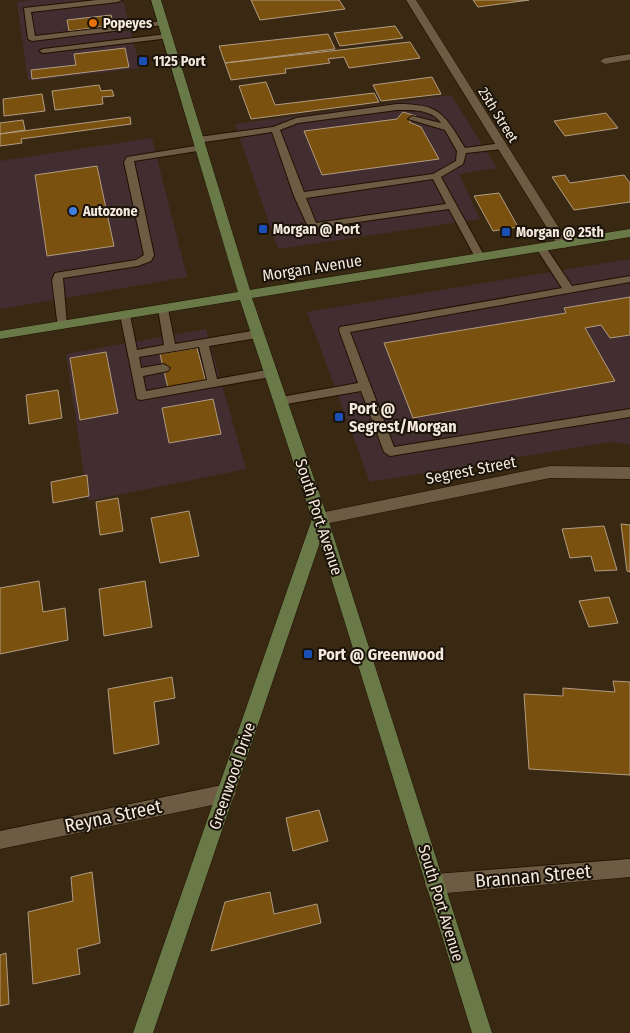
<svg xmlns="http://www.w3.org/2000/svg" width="630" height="1033" viewBox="0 0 630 1033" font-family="'Fira Sans Condensed',sans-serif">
	<rect width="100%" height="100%" fill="#392913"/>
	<!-- commercial -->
	<path fill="#422d30" d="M33,0H123L140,68L28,81L17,2Z
		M451,95L497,168L459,174L480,219L278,249L235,124Z
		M152,138L187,277L0,309V161Z
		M630,259V444L609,442L370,482L307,312Z
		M206,329L246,469L88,501L66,354Z"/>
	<!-- building -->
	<path fill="#7a510e" stroke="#b19c83" d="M251,0H339L345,9L260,20Z
		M473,0H529L478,7Z
		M111,15L114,25L69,31L67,20Z
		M395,26L403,38L340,46L334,33Z
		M328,34L335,49L225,63L219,46Z
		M410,42L420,58L349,68L344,57L328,59L330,63L285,69L286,73L231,80L225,63Z
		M125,48L129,67L32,79L31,70L76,65L74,54Z
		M432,77L441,94L381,101L373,85Z
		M266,82L275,105L374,93L379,102L251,119L239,86Z
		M99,85L101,91L112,90L114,96L102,97L103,104L55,110L52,91Z
		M42,94L45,111L4,116L3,99Z
		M403,112L416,116L409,122L421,127L439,159L322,175L304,131L397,119Z
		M606,113L618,128L565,136L554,121Z
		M130,117L131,124L21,139L22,143L0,146V134Z
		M23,120L25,130L0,134V123Z
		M97,166L114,246L47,256L35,175Z
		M565,175L570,183L624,175L630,183V202L574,210L552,177Z
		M499,193L518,227L493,231L474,196Z
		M630,297V335L610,338L601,325L585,328L615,381L413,418L384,343L566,313L564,308Z
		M197,348L206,382L168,388L160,354Z
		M106,352L118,413L80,420L70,358Z
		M58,390L62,418L29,424L26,395Z
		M213,399L221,434L169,443L162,408Z
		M87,475L89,496L53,503L51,482Z
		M118,498L123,531L100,535L96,502Z
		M189,511L199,556L160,563L151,518Z
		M621,524L630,525V572L627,571Z
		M604,526L617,570L595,571L591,556L570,558L562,529Z
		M39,581L43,612L65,608L68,640L0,654V588Z
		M145,581L152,627L104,636L99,589Z
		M609,597L618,623L589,627L579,601Z
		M172,677L175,698L154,702L159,744L114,754L108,689Z
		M613,681L630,682V775L529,769L524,694L563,696V688L615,692Z
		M319,810L328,841L293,851L286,818Z
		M92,872L100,943L77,949L80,974L33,984L28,912L73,901L71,877Z
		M270,892L274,914L317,904L321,923L211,951L225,902Z
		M6,953L9,1004L0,1006V955Z"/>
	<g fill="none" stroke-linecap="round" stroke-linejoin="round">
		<!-- lane casing -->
		<g stroke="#201100" stroke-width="2">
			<path id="lane" d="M97,0H122L118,2L31,12L35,36L163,21L167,23L163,25L32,41L28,39L24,8Z
				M167,34L171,36L170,38L43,53L39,51L43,49Z
				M397,104C441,104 444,114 465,148L502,143L506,146L502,149L466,153L463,164L441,177L485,257L484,259H476L449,209L309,229L294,196L272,132L198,143L194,140L198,137L273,127L296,118ZM397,110C412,110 432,109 441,123L412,116L408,119L445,130L457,151L456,161L433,174L304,192L280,130L298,123ZM433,179L446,204L316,223L306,198Z
				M201,145L204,146V150L134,161L154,255L151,261L138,266L63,278L67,325L66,328H58L52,280L55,273L136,260L144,255L124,162L127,157Z
				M541,245L545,246L572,286L630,276V282L350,332L394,447L630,409V417L390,456L384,452L361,391L281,405L277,404L275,401L277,398L281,397L358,383L339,330L340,327L562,288L536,248Z
				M163,306L168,309L175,344L258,330L262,331L263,334L258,338L209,346L217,379L272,369L276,370L278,373L276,376L141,400L137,399L120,315L125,311L130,315L137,350L164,345L158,309ZM199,347L207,380L146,391L143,376L168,371L170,368L164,364L141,368L139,357Z"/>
		</g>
		<!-- street casing -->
		<g stroke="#201100" stroke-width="1">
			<path id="street" d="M406,0H416L569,244L567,247L563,248L557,244Z
				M630,54V60L605,64L600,61L605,58Z
				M550,466L630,467V479L550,478L320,525L315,523L312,519L315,515L320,513Z
				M227,784L233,787L236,793L233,799L227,802L0,849V831Z
				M630,859V877L435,894L428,891L425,884L428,877L435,874Z"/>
		</g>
		<!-- secondary casing -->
		<g stroke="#201100" stroke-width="1">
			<path id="secondary" d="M151,0H161L250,290L630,229V237L252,298L328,519L492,1033H472L320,542L153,1033H133L312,519L240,300L0,339V331L238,292Z"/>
		</g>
		<!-- lane -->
		<use href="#lane" fill="#6d5b43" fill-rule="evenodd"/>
		<!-- street -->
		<use href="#street" fill="#6d5b43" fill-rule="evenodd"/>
		<!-- secondary -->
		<use href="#secondary" fill="#697a48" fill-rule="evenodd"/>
	</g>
	<!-- markers -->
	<circle fill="#e8710a" stroke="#1b130a" stroke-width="2" cx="93" cy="23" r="5"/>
	<g fill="#1a4fb4" stroke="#1b130a" stroke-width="2">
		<rect x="138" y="56" width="10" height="10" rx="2.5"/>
		<rect x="258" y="224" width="10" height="10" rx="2.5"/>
		<rect x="501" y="227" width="10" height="10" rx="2.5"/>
		<rect x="334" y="412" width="10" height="10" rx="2.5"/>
		<rect x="303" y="649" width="10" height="10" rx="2.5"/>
	</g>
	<circle fill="#3f7fe0" stroke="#1b130a" stroke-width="2" cx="73" cy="211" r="5"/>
	<g text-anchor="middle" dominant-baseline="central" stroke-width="4" stroke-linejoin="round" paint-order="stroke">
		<!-- far-poi labels -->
		<g font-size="14" font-weight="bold" fill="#f4e9dc" stroke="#1b130a" text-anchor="start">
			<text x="103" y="23">Popeyes</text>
			<text x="153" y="61">1125 Port</text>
			<text x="83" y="211">Autozone</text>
			<text x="273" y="229">Morgan @ Port</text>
			<text x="516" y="232">Morgan @ 25th</text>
		</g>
		<!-- far-street labels -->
		<g font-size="14" fill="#f4e9dc" stroke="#1b130a">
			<text transform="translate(498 115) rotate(58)">25th Street</text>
		</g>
		<!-- street labels -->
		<g font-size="16" fill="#f4e9dc" stroke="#1b130a">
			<text transform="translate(312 268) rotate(-9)">Morgan Avenue</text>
			<text transform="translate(471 470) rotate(-11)">Segrest Street</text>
			<text transform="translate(319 517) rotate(72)">South Port Avenue</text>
			<text transform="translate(232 776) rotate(-71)">Greenwood Drive</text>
			<text transform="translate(441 903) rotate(73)">South Port Avenue</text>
		</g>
		<!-- poi labels -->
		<g font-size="16" font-weight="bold" fill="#f4e9dc" stroke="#1b130a" text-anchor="start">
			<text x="349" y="408">Port @<tspan x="349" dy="18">Segrest/Morgan</tspan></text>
			<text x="318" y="654">Port @ Greenwood</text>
		</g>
		<!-- near-street labels -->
		<g font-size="19" fill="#f4e9dc" stroke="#1b130a">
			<text transform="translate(113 816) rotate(-12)">Reyna Street</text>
			<text transform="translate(533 876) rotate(-5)">Brannan Street</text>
		</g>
	</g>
</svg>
